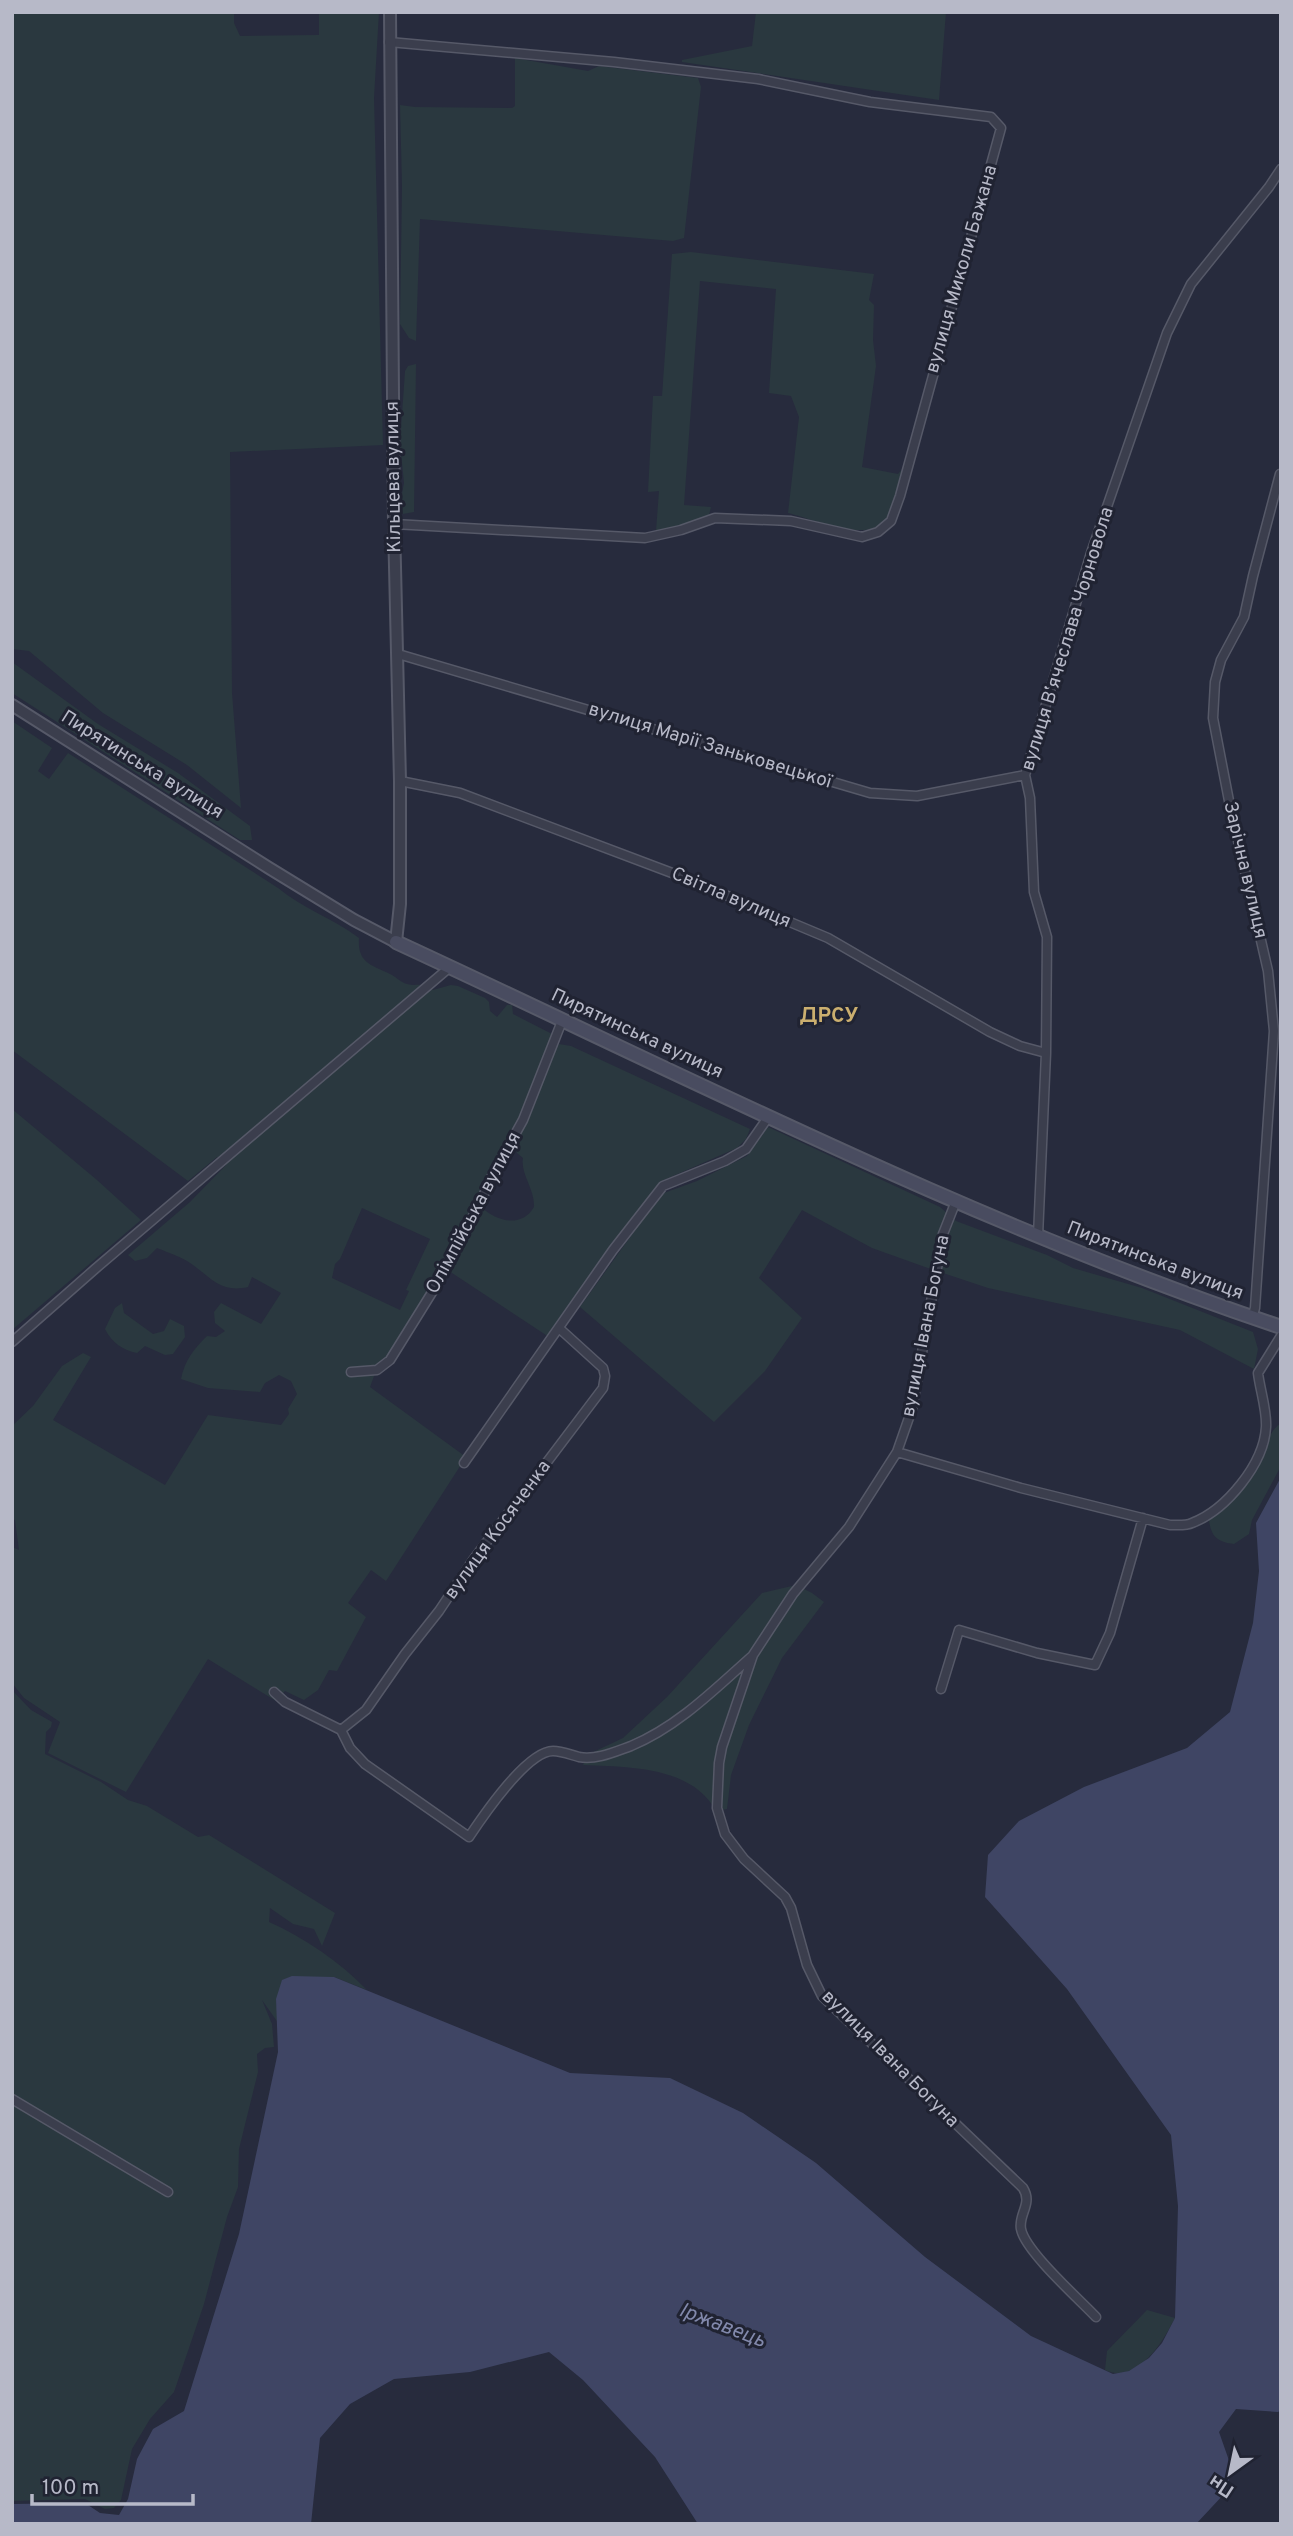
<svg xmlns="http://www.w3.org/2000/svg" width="1293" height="2536" viewBox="0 0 1293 2536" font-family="Overpass,sans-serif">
	<rect width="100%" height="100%" fill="#272b3d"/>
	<!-- green -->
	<path fill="#2a383f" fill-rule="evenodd" d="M12,12H234V23L240,36L319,35V12H379L374,98L383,445L230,452L232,693L241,808L187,765L103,713L29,651L12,649Z
		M756,12H946L939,100L682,62V60L752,46Z
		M515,58L588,71L599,66L698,78L701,87L684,238L673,241L420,219L416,341L409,338L400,324L402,186L400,105L415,107L512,108L515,106Z
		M691,252L874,274L869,300L874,305L873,340L876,366L862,467L898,474L902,469C898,485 896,503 887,518C871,545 813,519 788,513L799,417L791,396L769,393L776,289L700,281L684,505L711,507L709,515L676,528L656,531L659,491L648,492L653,396H662L672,254Z
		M416,364L414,512L403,514L400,504L404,483L400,443L405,371L408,366Z
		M12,662L98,724L178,773L250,826L252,840H240L12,693Z
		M12,721L52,748L38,771L49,779L68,753L278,888C303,909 333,918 359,938C357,964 373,965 392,975C397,978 402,983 407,984C419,987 417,981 433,990L451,985L458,986L485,998L489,1002L490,1011L497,1017L507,1005H512L513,1014L552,1034L537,1086L435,1286L389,1359L377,1368L370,1387L466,1457L386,1581L371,1570L348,1603L366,1617L337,1671L329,1670L318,1690L304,1700L285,1691L276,1701L208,1659L126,1792L48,1753L60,1722L24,1698L12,1683V1547L19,1550L15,1520L12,1519V1426L33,1406L62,1366L83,1353L91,1357L53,1420L165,1485L208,1415L281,1425L289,1414L288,1409L297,1394L291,1381L279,1375L265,1383L260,1392L208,1388L181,1379C185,1360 193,1350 207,1336L216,1337L225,1331L215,1323L214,1312L221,1303L261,1324L281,1293L252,1277L248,1287C222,1293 212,1279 193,1265C183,1257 169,1253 157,1248L147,1258L135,1261L128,1255L190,1202L226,1165L217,1157L188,1181L12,1050ZM362,1208L430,1239L406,1290L409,1291L400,1310L332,1278L335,1264L340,1259Z
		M559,1044L571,1046L750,1129L746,1139L737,1148L664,1180L564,1311L549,1337L449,1271L481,1207C497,1222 522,1228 534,1207C535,1189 520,1174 523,1158L517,1153L513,1144L532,1111L554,1052Z
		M12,1109L97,1180L141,1220L12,1330Z
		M768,1127L940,1207L956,1221L1047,1255L1073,1268L1142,1288L1253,1332L1258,1349L1254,1369L1180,1330L988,1288L925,1267L872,1248L802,1210L759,1278L802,1318L765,1371L714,1422L580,1307L661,1194L697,1181L747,1156Z
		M122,1303L124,1313L153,1334L164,1331L170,1319L184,1326L185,1337L173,1354L165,1355L145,1346L137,1353C123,1350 112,1343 105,1329L115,1308Z
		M1281,1423V1466L1252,1520L1249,1534L1234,1544C1218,1542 1211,1537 1209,1520C1231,1507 1248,1485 1260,1461C1267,1448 1268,1431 1281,1423Z
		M796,1585L812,1593L824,1602L782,1658L749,1725L731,1775L727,1809L716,1811C692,1766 628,1767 583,1765L587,1755L623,1738L667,1697L762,1593Z
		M12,1690L31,1710L52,1722L51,1727L46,1732L45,1754L101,1782L128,1800L147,1806L198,1837L209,1835L335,1913L322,1946L314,1929L293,1924L270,1908L269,1922C305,1938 340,1962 367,1990L334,1977L276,1999L279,2024L262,2000L272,2024L274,2047L265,2048L257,2054L258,2072L239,2149L238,2187L227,2217L204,2304L174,2392L150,2419L132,2449L121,2500L114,2508L105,2509L85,2499L12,2501Z
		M1147,2310L1175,2318C1163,2342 1137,2385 1105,2370L1107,2351Z"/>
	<!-- water -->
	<path fill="#3f4564" d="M1281,1477V2410L1278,2412L1236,2409L1219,2432L1232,2469L1225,2493L1196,2524H698L655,2457L583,2380L549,2352L470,2372L394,2379L350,2404L320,2438L311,2524H12V2504L85,2503L100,2513L119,2515L128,2499L137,2459L153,2429L184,2411L239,2234L278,2052L276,1999L282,1980L292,1976L334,1977L570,2073L670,2078L743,2113L816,2163L925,2257L1031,2336L1113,2374L1129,2371L1149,2358L1162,2343L1175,2318L1178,2206L1171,2135L1067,1989L985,1897L988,1855L1019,1821L1084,1787L1187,1748L1230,1712L1253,1623L1259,1571L1256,1523Z"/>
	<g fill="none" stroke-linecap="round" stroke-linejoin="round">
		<!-- minor casing -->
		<g stroke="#565968" stroke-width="11">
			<path id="minor" d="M389,42L614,62L758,79L870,102L991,117L1001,128L900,496L891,521L878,532L862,537L791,521L715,518L681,530L645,538L394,524
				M398,654L870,793L917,796L1025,775
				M400,781L460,793L680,876L766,912L828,938L990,1032L1020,1046L1046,1053
				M956,1201L943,1234L912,1409L897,1452L849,1527L793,1594L753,1655L722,1747L719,1763L717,1808L725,1834L744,1859L785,1897L791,1908L807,1965L822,1996L1023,2188C1033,2204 1018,2214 1021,2229C1025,2251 1079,2299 1096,2317
				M1038,1236L1046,1053L1047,937L1034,892L1030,798L1025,775L1091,553L1167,333L1191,284L1269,187L1281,169
				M1252,1318L1255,1308L1274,1031L1268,971L1230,806L1213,718L1215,682L1221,660L1244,617L1253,576L1280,474
				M12,1342L95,1269L450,967
				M351,1372L377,1370L390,1360L436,1286L481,1201L492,1176L523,1120L562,1021
				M897,1452L1021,1488L1170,1525C1177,1525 1186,1526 1192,1523C1226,1510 1264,1464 1266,1427C1267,1410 1260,1390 1258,1373L1281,1336
				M464,1463L613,1250L663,1186L725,1161L746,1149L769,1116
				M941,1689L959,1630L1037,1653L1095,1665L1110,1633L1143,1518
				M274,1692L285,1702L341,1730L350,1748L365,1764L469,1837C483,1816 527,1751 553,1751C562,1751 571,1755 579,1757C597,1760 614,1752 631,1746C677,1727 714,1690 751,1657
				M341,1730L366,1710L405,1654L439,1611L473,1560L603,1388L605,1376L603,1368L560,1329
				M12,2099L168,2192"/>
		</g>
		<!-- tertiary casing -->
		<g stroke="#565968" stroke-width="14">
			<path id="tertiary" d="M12,705L269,868L354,920L396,942L400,904V781L394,524L390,12"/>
		</g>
		<!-- secondary casing -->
		<g stroke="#565968" stroke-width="16">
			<path id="secondary" d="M396,942C688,1077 975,1225 1281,1327"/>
		</g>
		<!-- minor -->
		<use href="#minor" stroke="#3b3e4d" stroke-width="8"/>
		<!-- tertiary -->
		<use href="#tertiary" stroke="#3b3e4d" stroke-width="10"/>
		<!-- secondary -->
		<use href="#secondary" stroke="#494c60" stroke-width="12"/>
	</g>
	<g text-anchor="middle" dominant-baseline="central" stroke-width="6" stroke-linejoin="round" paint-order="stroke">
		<!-- street labels -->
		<g font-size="19" fill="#b7b9c8" stroke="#202332">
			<text transform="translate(962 269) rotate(-74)">вулиця Миколи Бажана</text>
			<text transform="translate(394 477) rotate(-91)">Кільцева вулиця</text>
			<text transform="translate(1068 639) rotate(-73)">вулиця Вʼячеслава Чорновола</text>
			<text transform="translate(710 746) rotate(17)">вулиця Марії Заньковецької</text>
			<text transform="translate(142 765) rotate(32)">Пирятинська вулиця</text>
			<text transform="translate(1245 870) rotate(77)">Зарічна вулиця</text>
			<text transform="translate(731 898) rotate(23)">Світла вулиця</text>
			<text transform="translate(637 1034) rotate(25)">Пирятинська вулиця</text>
			<text transform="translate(474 1213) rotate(-62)">Олімпійська вулиця</text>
			<text transform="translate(1155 1261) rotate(21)">Пирятинська вулиця</text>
			<text transform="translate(926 1326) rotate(-79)">вулиця Івана Богуна</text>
			<text transform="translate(498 1530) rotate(-54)">вулиця Косяченка</text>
			<text transform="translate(890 2059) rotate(45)">вулиця Івана Богуна</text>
		</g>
		<!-- neighbourhood labels -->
		<g font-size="21" font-weight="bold" fill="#cbaf6f" stroke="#202332">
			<text x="829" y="1016">ДРСУ</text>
		</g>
		<!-- water labels -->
		<g font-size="21" font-style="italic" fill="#8289ac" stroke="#202332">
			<text transform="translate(722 2326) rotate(21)">Іржавець</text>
		</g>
	</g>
	<!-- border -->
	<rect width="1293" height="2536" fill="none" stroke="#b7b9c8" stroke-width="28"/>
	<!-- north arrow -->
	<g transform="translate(1230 2473) rotate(213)" stroke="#202332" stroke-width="5" paint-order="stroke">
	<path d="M0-5L12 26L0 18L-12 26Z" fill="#b7b9c8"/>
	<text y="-10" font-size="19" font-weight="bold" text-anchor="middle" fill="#b7b9c8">Пн</text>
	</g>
	<!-- scale -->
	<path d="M32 2494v10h161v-10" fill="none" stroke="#b7b9c8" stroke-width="3.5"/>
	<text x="42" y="2494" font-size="21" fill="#b7b9c8" stroke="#202332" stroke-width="5" paint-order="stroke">100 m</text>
</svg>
